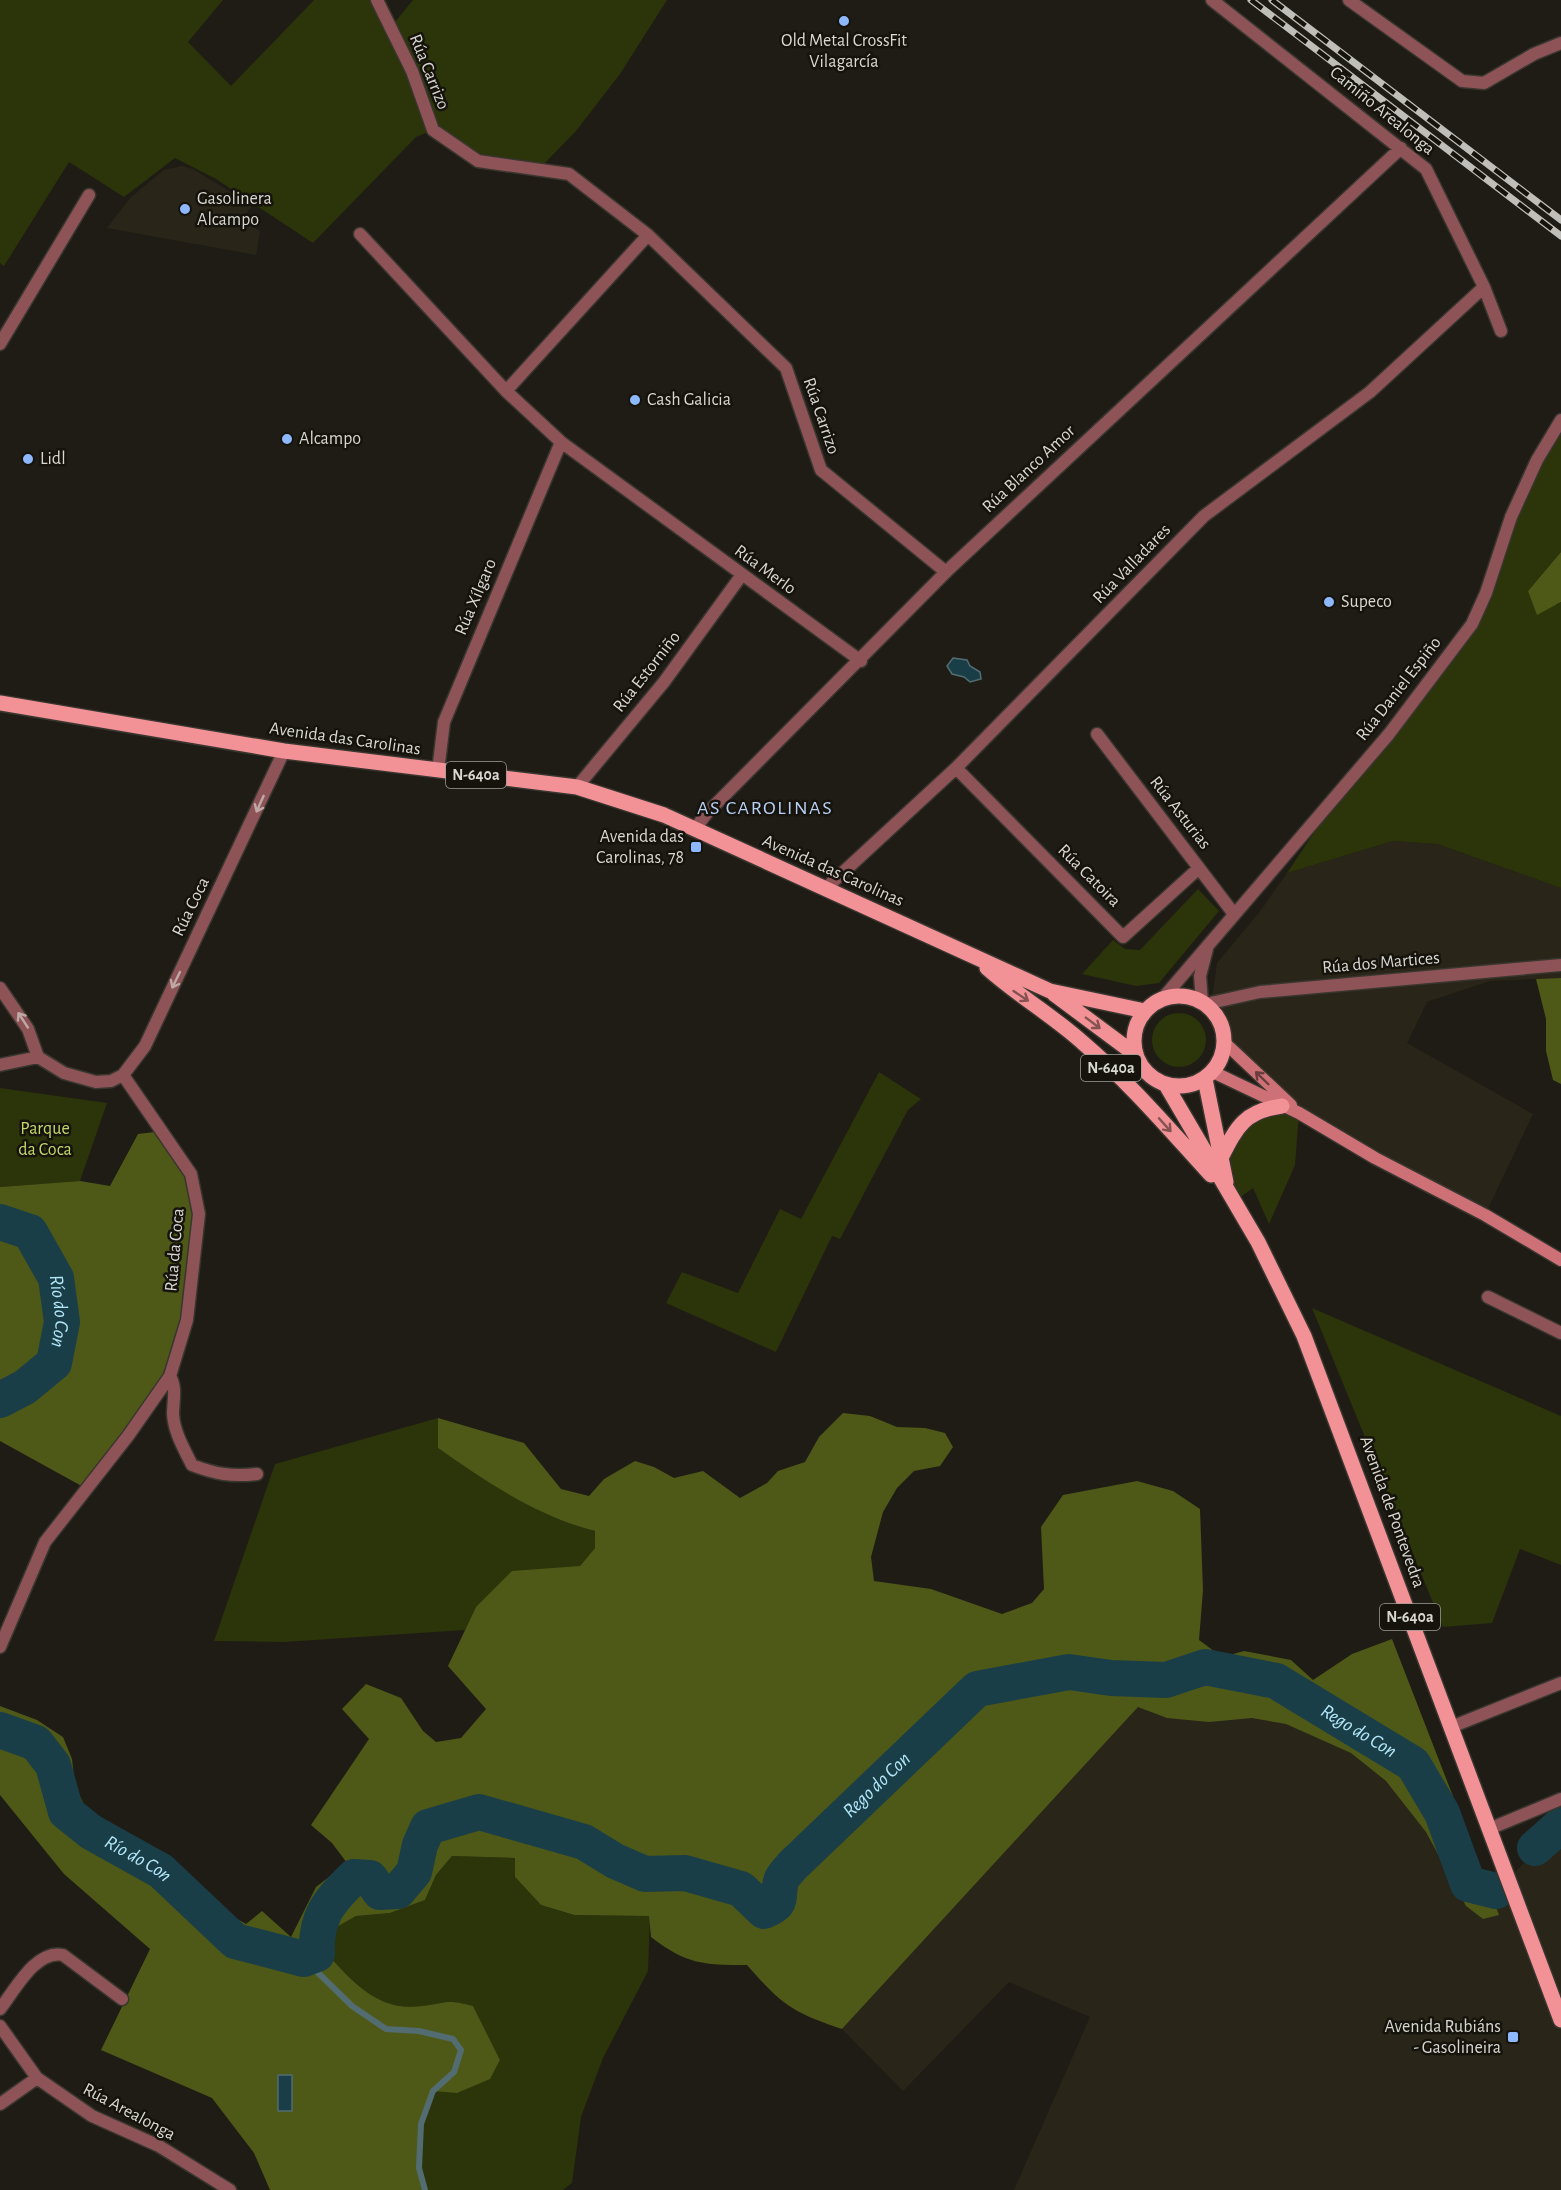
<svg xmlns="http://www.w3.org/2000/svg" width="1561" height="2190" viewBox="0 0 1561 2190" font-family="'Alegreya Sans',sans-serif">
	<rect width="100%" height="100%" fill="#1f1c15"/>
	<!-- built -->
	<path fill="#292518" d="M182,166L193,169L252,205L242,220L260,231L256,255L107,228L130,198L164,170Z
		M1393,841L1437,844L1561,888V978L1490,981L1427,1002L1407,1043L1533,1114L1485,1215L1299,1113L1225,1043L1221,1021L1206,1004L1213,992L1217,963L1258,914L1287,873Z
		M1276,1681L1393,1751L1468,1884L1496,1891L1561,1826V2190H1014L1090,2017L1009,1982L903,2091L842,2029L1138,1707Z"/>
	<!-- green -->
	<path fill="#2c340a" d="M0,0H223L188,42L231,86L314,0H374L391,27L413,0H667L620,74L576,131L539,169L478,161L433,130L416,137L313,243L216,179L175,158L124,197L69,162L4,266L0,263Z
		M1561,420V552L1528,591L1557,605L1561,602V888L1437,844L1393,841L1287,873L1348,782L1472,624L1511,517Z
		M1198,889L1219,911L1159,983L1136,986L1082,974L1113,940L1125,949L1140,950Z
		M1152 1040a27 27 0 1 1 54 0a27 27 0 1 1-54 0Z
		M879,1072L921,1099L908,1110L840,1239L832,1236L776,1352L666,1303L682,1272L738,1293L780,1209L801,1219Z
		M0,1088L107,1103L80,1181L0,1187Z
		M1263,1108L1299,1113L1295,1165L1269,1224L1253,1188L1232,1203L1221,1158Z
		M1312,1308L1561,1416V1565L1520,1549L1492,1623L1443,1627Z
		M438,1418V1448C487,1483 537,1513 595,1531V1548L580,1566L476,1607L465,1630L284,1642L214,1641L275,1464Z
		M452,1856L515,1858V1877L541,1905L573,1915L650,1916L648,1971L603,2058L581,2117L572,2183L563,2190H425C413,2145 421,2125 440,2084L489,2079L500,2060L473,2006C446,1999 448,2003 422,2006C379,2012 355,1984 328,1955L335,1928L356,1916L390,1913L425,1900L436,1875Z"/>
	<!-- forest -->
	<path fill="#4e5917" d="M1561,552V602L1537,615L1528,591Z
		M1561,978V1084L1553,1080L1546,1051V1019L1536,979Z
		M163,1131L191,1174L199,1214L186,1320L170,1376L87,1489L0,1441V1187L80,1181L110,1186L138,1134Z
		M843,1413L870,1416L897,1427L925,1428L945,1433L953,1447L940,1466L914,1471L897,1488L883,1512L871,1557L874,1581L931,1589L1002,1614L1032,1603L1044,1589L1041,1527L1063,1495L1137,1481L1173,1491L1200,1509L1203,1590L1199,1640L1222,1657L1244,1651L1291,1660L1313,1680L1352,1654L1392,1639L1499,1915L1483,1919L1466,1906L1426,1832L1386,1781L1351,1753L1286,1724L1252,1718L1209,1722L1167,1718L1138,1707L842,2029C792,2012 782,2005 747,1965C702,1965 686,1964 651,1937L649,1916L574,1915L541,1905L515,1877V1858L452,1856L436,1875L425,1900L390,1913L356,1916L335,1928L328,1955C355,1984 379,2012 422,2006C448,2003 446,1999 473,2006L500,2060L490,2079L457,2093L433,2091C421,2125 416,2155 425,2190H270L254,2153L212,2098L101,2050L150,1949L64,1874L0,1795V1706L37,1720L63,1737L72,1759L75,1785L85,1807L119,1834L172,1864L223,1911L246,1924L262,1911L291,1937L316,1887L347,1863L332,1843L311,1825L369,1739L342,1709L366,1684L401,1698L423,1731L436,1742L461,1738L486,1709L448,1666L476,1607L512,1571L580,1566L595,1548V1531C537,1516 486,1482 438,1448V1418L524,1443L561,1489L589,1496L604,1479L635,1461L654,1467L674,1478L703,1471L740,1498L767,1483L778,1471L805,1462L819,1437Z"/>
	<!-- water -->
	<path fill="#1a3e48" stroke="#536c71" stroke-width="1.5" d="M953,658L967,660L970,666L980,672L981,679L970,682L964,677L952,674L947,666Z
		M278,2075H292V2111H278Z"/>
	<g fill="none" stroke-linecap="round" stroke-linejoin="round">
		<!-- stream -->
		<path stroke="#536c71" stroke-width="6" d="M304,1959L352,2006L386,2029L419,2031L453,2039L461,2050L454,2072L433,2091L421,2124L419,2168L425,2190"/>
		<!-- river -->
		<g stroke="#1a3e48" stroke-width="36">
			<path id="s1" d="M0,1222L30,1232L56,1278L62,1322L54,1363L25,1387L0,1400"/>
			<path id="s2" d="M0,1730L36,1743L53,1765L66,1812L91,1832L161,1871L235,1941L304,1959L317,1954C315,1917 329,1901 354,1877L370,1878L380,1892L398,1891L414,1872L420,1845L428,1827L479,1812L584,1842L615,1861L645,1874L685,1873L741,1889L764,1911C785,1902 776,1900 781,1881C782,1876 789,1870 792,1866L977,1689L1069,1672L1111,1678L1166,1680L1205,1667L1276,1681L1413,1764L1442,1813L1468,1884L1496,1891"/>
			<path d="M1535,1848L1561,1825"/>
		</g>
		<!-- minor casing -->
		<g stroke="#39362f" stroke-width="15">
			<path id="minor" d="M377,0L412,71L433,130L478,161L569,174L648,235L786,368L821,470L946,572
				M1212,0L1426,169L1484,287L1501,331
				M1349,0L1462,81L1484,83L1534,54L1561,43
				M360,234L506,391L561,442L861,661
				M0,344L89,195
				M506,391L648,235
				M1097,734L1234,914
				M956,768L1123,937L1199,868
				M438,771L444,722L561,442
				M577,787L664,682L741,576
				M694,830L707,813L949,569L1401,148
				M825,889L956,768L1204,516L1370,392L1484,287
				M0,988L28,1029L38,1057L64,1073L96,1082L111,1081L123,1075L145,1046L284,751
				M1206,1004L1260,992L1561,965
				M0,1065L38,1057
				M1488,1297L1561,1333
				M170,1376C177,1388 173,1401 173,1414C174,1432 184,1449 192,1465C215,1474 232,1477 257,1474
				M0,1647L45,1542L128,1436L170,1376L187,1320L199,1214L191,1174L123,1075
				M1451,1727L1561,1683
				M1489,1829L1561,1799
				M0,2009C15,1990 36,1949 63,1955L122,1999
				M0,2026L37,2078L92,2116L159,2146L230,2190
				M0,2104L37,2078"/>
		</g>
		<!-- tertiary casing -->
		<g stroke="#39362f" stroke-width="15">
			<path id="tertiary" d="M1163,998L1389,734L1472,624L1486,593L1511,517L1537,460L1561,420
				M1202,1001L1200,976L1207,949"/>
		</g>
		<!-- secondary casing -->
		<g stroke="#39362f" stroke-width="15">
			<path id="secondary" d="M1225,1043L1291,1105
				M1213,1072L1299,1113L1375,1158L1485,1215L1561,1260"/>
		</g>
		<!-- primary casing -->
		<g stroke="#39362f" stroke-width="18">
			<path id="primary" d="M0,703L284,751L577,787L664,815L1050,991L1145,1011
				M987,968C1017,995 1052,1015 1082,1042C1129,1082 1169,1129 1211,1175
				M1054,994L1136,1055
				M1134 1041a45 45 0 1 1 90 0a45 45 0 1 1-90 0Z
				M1205,1079L1226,1182
				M1166,1085L1258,1242L1304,1336L1561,2020
				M1221,1158C1237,1126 1245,1111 1282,1106"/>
		</g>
		<!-- minor -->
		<use href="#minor" stroke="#8d5356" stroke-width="12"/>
		<!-- tertiary -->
		<use href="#tertiary" stroke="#8d5356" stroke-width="12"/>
		<!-- secondary -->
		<use href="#secondary" stroke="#cd7176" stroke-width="12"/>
		<!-- primary -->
		<use href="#primary" stroke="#f29196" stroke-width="15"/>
		<!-- rail casing -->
		<g stroke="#c0beb9" stroke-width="7">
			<path id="rail" d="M1251,0L1561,236
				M1272,0L1561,220"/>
		</g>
		<!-- rail -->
		<use href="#rail" stroke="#15130c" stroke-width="4.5" stroke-dasharray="14" stroke-linecap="butt"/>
	</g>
	<!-- one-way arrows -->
	<defs><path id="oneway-shaft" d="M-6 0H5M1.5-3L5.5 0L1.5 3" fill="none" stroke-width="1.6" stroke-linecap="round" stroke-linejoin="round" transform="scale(1.5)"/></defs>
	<g stroke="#bea9a7">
		<use href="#oneway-shaft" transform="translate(260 804) rotate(114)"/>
		<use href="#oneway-shaft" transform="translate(176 980) rotate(116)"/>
		<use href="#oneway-shaft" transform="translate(23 1020) rotate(-123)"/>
	</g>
	<g stroke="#845251">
		<use href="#oneway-shaft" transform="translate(1021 996) rotate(34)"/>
		<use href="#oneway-shaft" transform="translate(1093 1023) rotate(37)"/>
		<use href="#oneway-shaft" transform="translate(1165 1125) rotate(48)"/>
	</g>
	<use stroke="#683d3c" href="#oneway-shaft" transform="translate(1262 1078) rotate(-136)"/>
	<!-- markers -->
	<g fill="#8eb8fd" stroke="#15130c" stroke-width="2">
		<circle cx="844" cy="21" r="6"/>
		<circle cx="185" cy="209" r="6"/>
		<circle cx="635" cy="400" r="6"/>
		<circle cx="287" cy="439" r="6"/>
		<circle cx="28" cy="459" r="6"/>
		<circle cx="1329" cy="602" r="6"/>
		<rect x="690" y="841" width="12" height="12" rx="3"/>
		<rect x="1507" y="2031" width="12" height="12" rx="3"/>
	</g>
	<g text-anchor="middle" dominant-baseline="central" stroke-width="5" stroke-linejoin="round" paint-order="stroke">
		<!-- shield labels -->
		<g fill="#15130c" stroke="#9e9c97" stroke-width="1.5">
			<rect x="446" y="762" width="60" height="26" rx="4.5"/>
			<rect x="1081" y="1055" width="60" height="26" rx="4.5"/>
			<rect x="1380" y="1604" width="60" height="26" rx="4.5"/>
		</g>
		<g font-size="16" font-weight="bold" fill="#d9d7d2">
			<text x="476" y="775">N-640a</text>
			<text x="1111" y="1068">N-640a</text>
			<text x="1410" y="1617">N-640a</text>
		</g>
		<!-- poi labels -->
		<g font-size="18" fill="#d9d7d2" stroke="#15130c" text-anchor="start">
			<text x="844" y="41" text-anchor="middle">Old Metal CrossFit<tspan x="844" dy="21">Vilagarcía</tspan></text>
			<text x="197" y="199">Gasolinera<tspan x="197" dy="21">Alcampo</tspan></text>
			<text x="647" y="400">Cash Galicia</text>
			<text x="299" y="439">Alcampo</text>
			<text x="40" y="459">Lidl</text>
			<text x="1341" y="602">Supeco</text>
			<text x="684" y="837" text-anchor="end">Avenida das<tspan x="684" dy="21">Carolinas, 78</tspan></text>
			<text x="1501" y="2027" text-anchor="end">Avenida Rubiáns<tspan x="1501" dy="21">- Gasolineira</tspan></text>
		</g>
		<!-- street labels -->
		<g font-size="18" fill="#d9d7d2" stroke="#15130c">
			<text transform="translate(429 72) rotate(68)">Rúa Carrizo</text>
			<text transform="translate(1382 111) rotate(39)">Camiño Arealonga</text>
			<text transform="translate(821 416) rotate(71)">Rúa Carrizo</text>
			<text transform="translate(1029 469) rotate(-43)">Rúa Blanco Amor</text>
			<text transform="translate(1132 564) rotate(-46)">Rúa Valladares</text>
			<text transform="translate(765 570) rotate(36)">Rúa Merlo</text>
			<text transform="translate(476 597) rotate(-67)">Rúa Xílgaro</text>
			<text transform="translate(647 672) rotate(-52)">Rúa Estorniño</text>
			<text transform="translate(1399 689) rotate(-52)">Rúa Daniel Espiño</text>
			<text transform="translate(345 739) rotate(8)">Avenida das Carolinas</text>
			<text transform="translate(1180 813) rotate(52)">Rúa Asturias</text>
			<text transform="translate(833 871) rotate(24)">Avenida das Carolinas</text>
			<text transform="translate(1089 876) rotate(45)">Rúa Catoira</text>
			<text transform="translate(191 907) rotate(-64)">Rúa Coca</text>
			<text transform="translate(1381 963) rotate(-5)">Rúa dos Martices</text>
			<text transform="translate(175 1250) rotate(-85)">Rúa da Coca</text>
			<text transform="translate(1392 1512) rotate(70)">Avenida de Pontevedra</text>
			<text transform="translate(129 2112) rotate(28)">Rúa Arealonga</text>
		</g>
		<!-- park labels -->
		<g font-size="18" fill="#c2d967" stroke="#15130c">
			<text x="45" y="1129">Parque<tspan x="45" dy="21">da Coca</tspan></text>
		</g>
		<!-- neighbourhood labels -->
		<g font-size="20" letter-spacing="1.5" fill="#b7cff5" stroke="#15130c">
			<text x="765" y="808">AS CAROLINAS</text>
		</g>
		<!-- water labels -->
		<g font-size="20" font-style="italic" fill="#b3e6f7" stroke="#15130c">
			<text stroke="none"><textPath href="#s1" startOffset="118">Río do Con</textPath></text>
			<text stroke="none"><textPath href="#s2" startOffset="1702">Rego do Con</textPath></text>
			<text stroke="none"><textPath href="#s2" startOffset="1162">Rego do Con</textPath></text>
			<text stroke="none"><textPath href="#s2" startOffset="201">Río do Con</textPath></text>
		</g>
	</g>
</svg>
